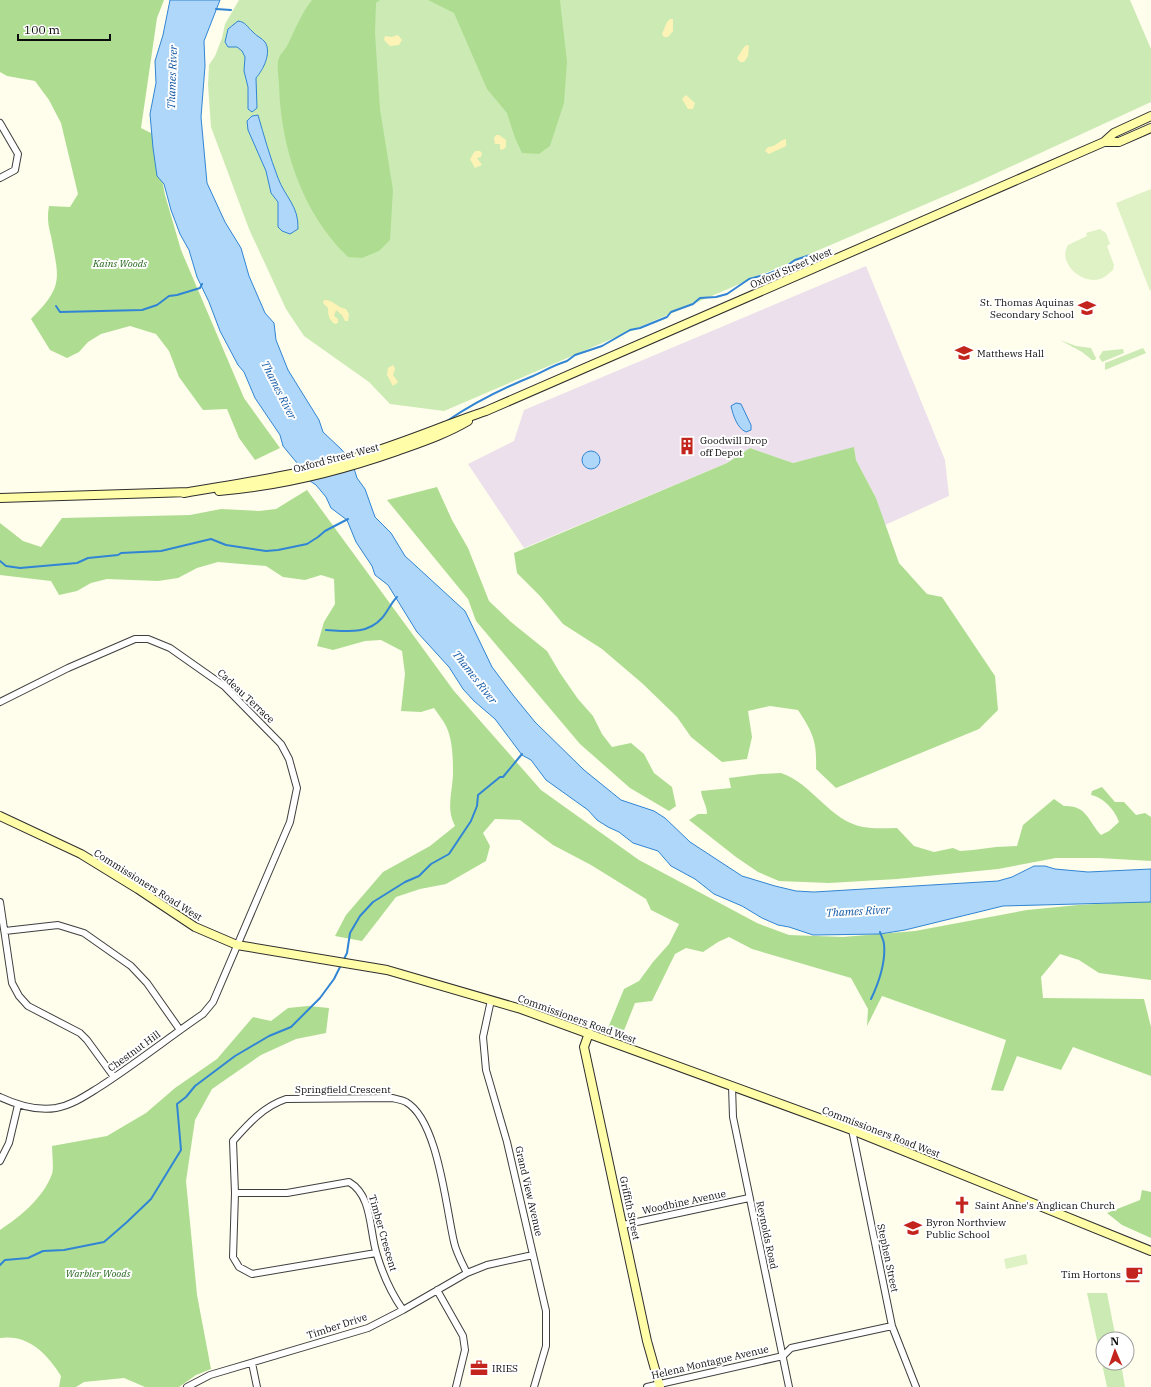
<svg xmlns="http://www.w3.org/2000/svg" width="1151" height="1387" viewBox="0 0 1151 1387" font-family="'IBM Plex Serif',serif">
	<rect width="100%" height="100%" fill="#fffdec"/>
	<!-- industrial -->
	<path fill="#ece0ec" d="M866,266L945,460L949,496L885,525L876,498L856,460L854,448L793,463L750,448L727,463L524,548L468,464L514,441L524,410Z"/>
	<!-- green -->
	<path fill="#ccebb4" d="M239,0H1130L1151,49V102L975,183L444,411L390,404L369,382L304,336L286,309L249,229L211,127L208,85L209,65L215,56L222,38L225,24Z
		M1060,340L1076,346L1091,348L1096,358L1095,360H1092L1082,352Z
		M1143,348L1146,353L1105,370V363Z
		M1123,349L1124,353L1102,362L1099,357L1103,351Z
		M1087,1293H1107L1116,1339H1103V1363H1121L1125,1387H1107Z"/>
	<!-- forest -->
	<path fill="#aedd92" d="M0,0H164L157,18L141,128L155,135V144L165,195L181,250L244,398L280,448L255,460L239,438L227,409L203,410L179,377L169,351L156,334L130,326L101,334L88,342L79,352L67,358L50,350L31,319C64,286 59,279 51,236C48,225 47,217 49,206L70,207L78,194L61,123L49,100L35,81L7,76L0,72Z
		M312,0H380L376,3L375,33L380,109L393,190L390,240L379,251L362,258L348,257C302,213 281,148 279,86C279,78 276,65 279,58C280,54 285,50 287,46C295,30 301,14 312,0Z
		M428,0H560L567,62L564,103L550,146L539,154L522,153L515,138L507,113L487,89L454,13Z
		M854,447L856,460L876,498L899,563L927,594L942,597L995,676L998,710L979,729L836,788L816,769C817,741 813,733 798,710L770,706L748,711L752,737L747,759L722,762L691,737L677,717L643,684L602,649L563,624L540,596L517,573L514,553L727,463L750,448L793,463Z
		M437,487L452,520L468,548L489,601L511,622L547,651L560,673L578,699L593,716L602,734L612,747L631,743L644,754L654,773L672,787L676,806L669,811L630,788L580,744L476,621L468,599L387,500Z
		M307,490L454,691L541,790L639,860L757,923L789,935L843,937L915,931L1027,910L1078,905L1151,901V980L1099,973L1079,960L1060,954L1041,977L1043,998L1144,999L1151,1027V1076L1073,1047L1061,1070L1017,1056L1003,1091L991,1090L1006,1040L882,996L867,1026L868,1009L851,978L752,949L729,937L718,942L703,952L686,948L675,954L652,1001L635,1003L623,1033L608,1028L624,989L639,981L653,962L669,944L679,924L651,910L646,899L591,865L553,845L520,820L495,819L483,833L490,846L486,861L446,884L420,889L396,897L362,941L335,936L346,915L383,872L430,846L455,826C446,809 452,794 453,775C453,760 453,740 446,726C443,720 438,714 434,708L421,712L401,711L405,674L402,651L381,640L365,641L333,650L317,646L324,622L335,604L334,579L321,575L305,580L283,577L266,566L218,562L197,568L178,578L158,581L107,579L91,583L77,591L59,595L51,581L0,575V523L23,541L41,547L62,518L190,515L221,509L259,511L276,509Z
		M781,773C812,783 830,821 863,827C874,829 886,828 897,828L914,846L934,852L953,848L960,851L973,850L996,847L1017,846L1023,825L1054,799L1064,806C1087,805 1088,821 1101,835L1109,831L1119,822C1115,810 1103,797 1091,795L1092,791L1102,787L1115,802H1124L1136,815L1145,813L1151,817V861L1099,858H1056L998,869L897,879L829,883L779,881L758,872L736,857L689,820L698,814H707C707,805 702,800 701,791L731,788L729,778L760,774Z
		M308,1006L329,1008L326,1033L296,1039L261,1055L212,1089L195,1120L186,1181L197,1295L211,1369L196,1375L179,1387H145L124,1378L84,1382L76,1387H59L61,1376C47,1354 29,1334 0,1338V1230C21,1216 43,1198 52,1174C54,1167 52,1154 52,1146L107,1136L146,1113L175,1088L217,1059L253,1017L271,1021L288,1008Z
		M1142,1190L1151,1192V1238L1122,1225L1107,1213L1140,1200Z"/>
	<!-- sand -->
	<path fill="#fdf3b6" d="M670,19H673V31L668,37H664L662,34L667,22Z
		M398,35L402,40L399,45L390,46L384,40L385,36L391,37Z
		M747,45L749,46L748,56L744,62H740L737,58L744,47Z
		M686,95L695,103L693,109H688L682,99Z
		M496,135H499L506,140V147L502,150L500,149V144H495L494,138Z
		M786,139V146L769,154L765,151L768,147C776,147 779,140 786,139Z
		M475,151H480L482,153L481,157L477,158L482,165L475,168L470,159Z
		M324,300C334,300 338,308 346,309L349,314L348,321H345L342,315L336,310L334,316L338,319V323L335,324C329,320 328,315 328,308L323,303Z
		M393,365L395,369L393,375L398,382L393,386L387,375L388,368Z"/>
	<!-- pitch -->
	<path fill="#dff2c6" d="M1151,189V290L1150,291L1116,203Z
		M1100,229L1106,233L1110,244L1107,246L1114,265L1113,270C1109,273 1105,278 1100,279C1082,285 1057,263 1068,245L1087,236L1086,233Z
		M1026,1254L1028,1264L1006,1269L1004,1259Z"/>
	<!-- water -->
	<path fill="#aed7f9" stroke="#3185d4" d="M170,0H220L204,41L205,66L201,117L207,183L225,222L241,248L249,276L265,313L274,323L276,340L288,370L319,420L323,432L341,449L352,462L357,478L365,489L375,517L391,533L405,556L465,611L492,667L513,695L535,722L584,770L621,800L654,811L665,818L690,842L742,876L775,886L796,891L814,892L998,881L1012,877L1034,866H1045L1055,869L1088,872L1151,869V902L1003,906L905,930L880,934L813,935L789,927L778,925L762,918L742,906L714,894L695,879L671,866L658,851L633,843L619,832L608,827L597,820L588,810L546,780L531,760L522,755L495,719L474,701L463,689L449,667L417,632L388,585L375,575L372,566L356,542L347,520L331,508L326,497L316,485L304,477L297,463L283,446L280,435L255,398L244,372L238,365L220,331L209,302L197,277L189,250L180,234L171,210L164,184L157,176L153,148L150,114L156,83L155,61L163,35Z
		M238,21C246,22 247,27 253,32C256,36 262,38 265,42C272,53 263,70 256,78L257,108L252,112L248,109V87L244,71L245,57L242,51L237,47H228L225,42L228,29Z
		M258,115C264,136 270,157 278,178C285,197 299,206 298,229L290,234L282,231L278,227V202L271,193L266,171L248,130L247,121L252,116Z
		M736,403L741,404L751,425V430L746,432C737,428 733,415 731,406Z
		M582 460a9 9 0 1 1 18 0a9 9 0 1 1-18 0Z"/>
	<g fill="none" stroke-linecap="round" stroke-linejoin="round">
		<!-- stream -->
		<path stroke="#3185d4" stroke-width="2" d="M216,9L231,10
			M56,306L60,312L142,310L157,305L169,296L177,295L200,288L202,284
			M447,421C475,402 501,389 533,376C544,371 554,365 567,361L575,355L602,346L630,330L640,328L667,317L671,312L693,304L700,298L716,297L727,294L749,279L768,274L785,267L795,260L810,255
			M0,561L6,566L20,568L77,563L88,558L118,555L121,553L161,551L211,539L226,545L266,551L278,550L307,544L318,537L325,531L348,519
			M326,630C346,631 367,635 382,618C388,611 391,603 397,597
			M343,961L347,953L350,933L360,916L373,902L405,882L419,876L431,864L449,854L471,821L477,806L478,795L500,777H503L522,754
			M871,999C879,982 886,963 884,944C884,940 881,936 880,932
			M0,1265L5,1260L28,1258L43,1251L64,1250L104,1242L127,1222L151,1199L181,1150L177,1104L186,1097L195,1086L235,1056L269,1036L291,1027L320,998L334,979L341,965"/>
		<!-- street casing -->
		<g stroke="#3f3f3f" stroke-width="8">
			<path id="street" d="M0,123L18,154L15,170L0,178
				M0,702L68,668L135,639H148L170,648L224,686L281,744L289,759L297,788L290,822L213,1002L203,1014C168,1038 134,1065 98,1088C85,1096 72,1105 56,1108C37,1111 17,1105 0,1097
				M0,902L12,983L19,996L28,1006L80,1033L87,1040L114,1077
				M5,931L58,925L84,933L131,966L147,983L180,1030
				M491,1000L483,1037L486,1070L507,1142L546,1311V1346L534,1387
				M732,1086L733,1117L789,1387
				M852,1130L892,1326L916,1387
				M0,1161L9,1143L18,1105
				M235,1193H287L349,1182C373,1196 369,1231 377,1255C383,1275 391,1293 403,1310
				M623,1225L749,1198
				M376,1253L252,1274L239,1267L233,1257L235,1193L233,1141C248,1124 264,1106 286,1099L392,1098C396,1099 402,1100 406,1102C438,1120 446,1208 454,1242C456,1252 462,1263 467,1273
				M437,1290L463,1336L465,1350L456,1387
				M252,1363L257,1387
				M187,1387L210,1375L368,1328L403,1310L467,1273L487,1265L533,1255
				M647,1387L783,1356L791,1348L892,1326"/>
		</g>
		<!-- secondary casing -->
		<g stroke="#2e2e2e" stroke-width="10">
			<path id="secondary" d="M1104,142H1119L1151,128
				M219,491C280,486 340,471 397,451C422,442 446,434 468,421
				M184,493C235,484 286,477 336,463C387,450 436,428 486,411L1104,142L1114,133L1151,116
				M0,498L189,492
				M0,816L81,854L138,889L195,927L237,945L387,970L521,1009L852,1130L1151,1251
				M589,1033L584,1047L647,1341L660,1387"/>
		</g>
		<!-- street -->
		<use href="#street" stroke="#fff" stroke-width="6"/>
		<!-- secondary -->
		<use href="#secondary" stroke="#fffda7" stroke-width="8"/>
	</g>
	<!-- icons -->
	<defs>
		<g id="school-bare" transform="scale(1.38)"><path d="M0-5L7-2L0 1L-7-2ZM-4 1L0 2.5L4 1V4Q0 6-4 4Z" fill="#c3241e" stroke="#fff" stroke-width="2.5" paint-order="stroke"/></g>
		<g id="building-bare" transform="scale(1.38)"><path d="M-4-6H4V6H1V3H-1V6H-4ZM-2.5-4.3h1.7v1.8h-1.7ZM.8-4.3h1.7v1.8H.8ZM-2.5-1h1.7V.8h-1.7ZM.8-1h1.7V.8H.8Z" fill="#c3241e" stroke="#fff" stroke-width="2.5" paint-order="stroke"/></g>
		<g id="church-bare" transform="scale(1.38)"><path d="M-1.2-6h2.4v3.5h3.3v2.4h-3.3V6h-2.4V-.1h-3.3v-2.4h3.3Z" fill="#c3241e" stroke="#fff" stroke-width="2.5" paint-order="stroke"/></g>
		<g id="cafe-bare" transform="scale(1.38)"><path d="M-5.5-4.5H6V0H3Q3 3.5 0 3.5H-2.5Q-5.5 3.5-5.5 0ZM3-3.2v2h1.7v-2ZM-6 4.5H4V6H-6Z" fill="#c3241e" stroke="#fff" stroke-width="2.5" paint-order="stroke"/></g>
		<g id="office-bare" transform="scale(1.38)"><path d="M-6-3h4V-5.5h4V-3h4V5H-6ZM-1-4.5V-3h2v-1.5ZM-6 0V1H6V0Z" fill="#c3241e" stroke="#fff" stroke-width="2.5" paint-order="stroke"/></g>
	</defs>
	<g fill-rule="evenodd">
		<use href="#school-bare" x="1087" y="308"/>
		<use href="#school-bare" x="964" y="353"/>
		<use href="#building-bare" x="687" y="446"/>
		<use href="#church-bare" x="962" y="1205"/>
		<use href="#school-bare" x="913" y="1228"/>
		<use href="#cafe-bare" x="1134" y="1274"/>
		<use href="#office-bare" x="479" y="1368"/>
	</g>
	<g text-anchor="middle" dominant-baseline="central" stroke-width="4" stroke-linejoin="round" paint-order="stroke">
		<!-- park labels -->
		<g font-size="10" font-style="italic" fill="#23671a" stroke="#fff">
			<text x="120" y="263">Kains Woods</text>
			<text x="98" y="1273">Warbler Woods</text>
		</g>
		<!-- street labels -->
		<g font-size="10" fill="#0c0c0c" stroke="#fff">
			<text transform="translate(791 268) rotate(-23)">Oxford Street West</text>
			<text transform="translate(336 458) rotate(-15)">Oxford Street West</text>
			<text transform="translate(246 696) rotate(43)">Cadeau Terrace</text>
			<text transform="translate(148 885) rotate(32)">Commissioners Road West</text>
			<text transform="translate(577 1019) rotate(20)">Commissioners Road West</text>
			<text transform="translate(134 1051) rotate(-36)">Chestnut Hill</text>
			<text x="343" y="1089">Springfield Crescent</text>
			<text transform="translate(881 1132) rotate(21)">Commissioners Road West</text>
			<text transform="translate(529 1191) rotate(77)">Grand View Avenue</text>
			<text transform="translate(684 1202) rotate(-12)">Woodbine Avenue</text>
			<text transform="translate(630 1208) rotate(78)">Griffith Street</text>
			<text transform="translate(383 1233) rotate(74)">Timber Crescent</text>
			<text transform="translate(767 1235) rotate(78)">Reynolds Road</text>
			<text transform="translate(888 1258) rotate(78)">Stephen Street</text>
			<text transform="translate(337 1326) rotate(-18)">Timber Drive</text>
			<text transform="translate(710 1362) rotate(-13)">Helena Montague Avenue</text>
		</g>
		<!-- poi labels -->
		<g font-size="10" fill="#0c0c0c" stroke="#fff" text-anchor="start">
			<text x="1074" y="302" text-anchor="end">St. Thomas Aquinas<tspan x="1074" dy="12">Secondary School</tspan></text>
			<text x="977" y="353">Matthews Hall</text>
			<text x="700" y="440">Goodwill Drop<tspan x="700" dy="12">off Depot</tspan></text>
			<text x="975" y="1205">Saint Anne's Anglican Church</text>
			<text x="926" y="1222">Byron Northview<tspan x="926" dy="12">Public School</tspan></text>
			<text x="1121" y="1274" text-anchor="end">Tim Hortons</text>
			<text x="492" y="1368">IRIES</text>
		</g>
		<!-- water labels -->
		<g font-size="11" font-style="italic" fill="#1057a4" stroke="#fff">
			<text transform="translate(172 77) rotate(-88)">Thames River</text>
			<text transform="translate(279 390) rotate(63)">Thames River</text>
			<text transform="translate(475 677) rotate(52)">Thames River</text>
			<text transform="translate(858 911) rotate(-3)">Thames River</text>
		</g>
	</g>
	<!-- north arrow -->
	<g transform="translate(1115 1351) rotate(358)"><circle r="19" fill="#ffffff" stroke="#9e9e9e"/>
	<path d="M0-3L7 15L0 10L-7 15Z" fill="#c3241e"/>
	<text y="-6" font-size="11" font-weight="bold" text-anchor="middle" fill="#0c0c0c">N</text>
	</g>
	<!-- scale -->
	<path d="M18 34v6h92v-6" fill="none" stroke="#0c0c0c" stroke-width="2"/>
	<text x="24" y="34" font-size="12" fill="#0c0c0c" stroke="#ffffff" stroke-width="3" paint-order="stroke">100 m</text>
</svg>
